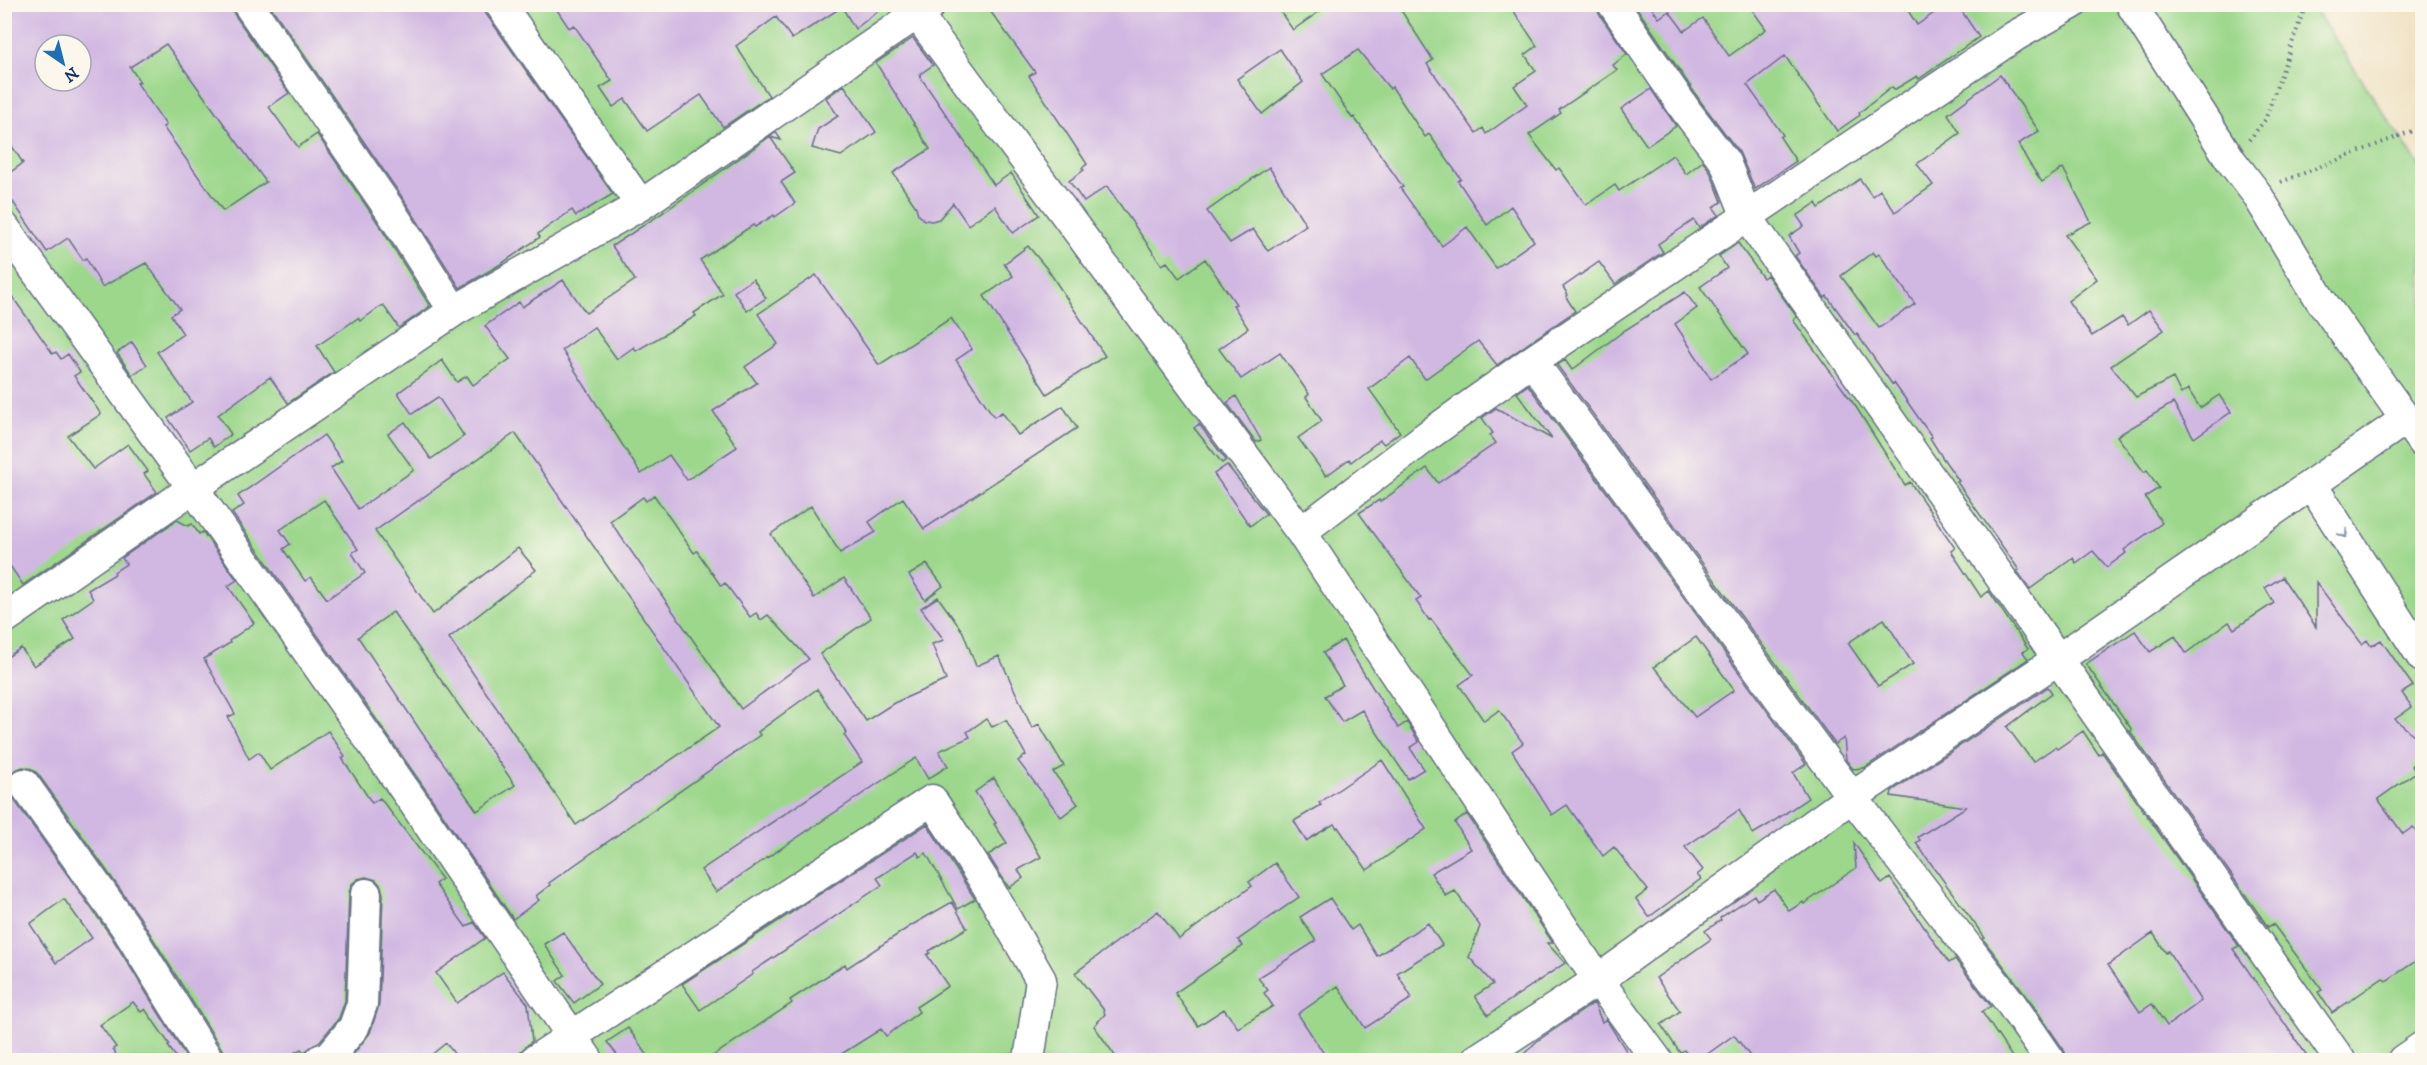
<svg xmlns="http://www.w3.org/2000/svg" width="2427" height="1065" viewBox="0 0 2427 1065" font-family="'IM FELL DW Pica',serif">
	<rect width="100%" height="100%" fill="#fbf7ec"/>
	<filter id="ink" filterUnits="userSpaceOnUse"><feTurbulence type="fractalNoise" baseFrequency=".0167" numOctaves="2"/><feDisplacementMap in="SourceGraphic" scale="12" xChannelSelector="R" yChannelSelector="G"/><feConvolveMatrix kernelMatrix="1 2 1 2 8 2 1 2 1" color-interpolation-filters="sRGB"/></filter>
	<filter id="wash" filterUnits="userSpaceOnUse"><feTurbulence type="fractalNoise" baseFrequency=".008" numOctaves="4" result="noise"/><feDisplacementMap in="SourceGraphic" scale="24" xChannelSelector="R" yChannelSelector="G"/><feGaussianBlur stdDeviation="1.35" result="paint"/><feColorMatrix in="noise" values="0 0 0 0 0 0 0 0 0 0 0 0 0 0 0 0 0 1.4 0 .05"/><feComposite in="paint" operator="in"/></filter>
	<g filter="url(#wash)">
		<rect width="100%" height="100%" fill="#f0e2c5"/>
		<!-- green -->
		<path fill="#9cd78b" stroke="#5c8374" stroke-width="1.5" fill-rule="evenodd" d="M5,5H2312L2422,170V1060H5ZM45,45H81V81H45Z"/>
		<g id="blocks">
			<!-- building -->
			<path fill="#d1b8e2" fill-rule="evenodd" d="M4,4H231L234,14L289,93L269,107L298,147L317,134L376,220L430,306L399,328L383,305L360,321L358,318L317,346L334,372L288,403L270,377L218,415L231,434L214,447L208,438L190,450L168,418L192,402L157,352L183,334L171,315L180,309L146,263L102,287L86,258L83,260L68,238L47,252L13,202L4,208V177L23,163L4,134ZM166,44L266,182L223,211L163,127L166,125L137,83L140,82L130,67ZM45,45H81V81H45Z
				M269,4H483L486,14L613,194L576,216L572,210L538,234L540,237L501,264L460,288L404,200Z
				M553,4H887L855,29L842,7L792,39L776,17L736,46L769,96L723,127L701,95L647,131L625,99L613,107L600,88L612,81L574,25L569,28Z
				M985,4H1275L1293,30L1330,4H1397L1433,60L1427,64L1476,133L1483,128L1486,134L1527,105L1514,86L1536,71L1525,55L1537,46L1509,4H1596L1599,14L1627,54L1613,65L1617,70L1559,110L1561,113L1529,135L1556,170L1559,168L1586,205L1615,185L1619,191L1673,155L1686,174L1703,161L1710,171L1722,202L1713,207L1719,215L1699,228L1694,220L1658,244L1663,252L1615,284L1599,262L1563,287L1568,295L1566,297L1575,311L1497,365L1478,341L1425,379L1410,358L1369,389L1400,432L1384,444L1380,440L1351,462L1349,459L1326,476L1298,438L1322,421L1306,397L1309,394L1280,353L1241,379L1219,349L1248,328L1233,305L1236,304L1205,259L1179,278L1167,262L1162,265L1107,186L1084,202L1069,181L1084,170L1082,168L1087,164L1029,76L1035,72ZM1280,49L1303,82L1262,114L1237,79ZM1358,50L1390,89L1392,87L1425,137L1429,134L1461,179L1458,181L1487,225L1511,206L1534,241L1496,268L1467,227L1442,246L1400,188L1403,187L1354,117L1352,118L1322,74ZM1269,167L1306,225L1268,251L1253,229L1230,243L1207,211Z
				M1634,4H1649L1659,18L1669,11L1684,31L1703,18L1729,56L1766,29L1748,4H1904L1917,25L1947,4H1957L1979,37L1919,79L1917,76L1894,90L1892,87L1859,113L1860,115L1837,131L1785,56L1747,85L1783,135L1780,137L1796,161L1755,189L1739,152L1701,102Z
				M913,38L933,65L919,75L994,185L1011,173L1039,215L1013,233L995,206L968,225L953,203L939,219L932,221L924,220L918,214L916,207L893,173L930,149L876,63Z
				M2000,75L2039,131L2018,144L2029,163L2042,182L2063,168L2091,222L2065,235L2097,279L2068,301L2092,336L2122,317L2128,325L2149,310L2164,330L2111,366L2136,397L2173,378L2181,394L2188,389L2200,408L2219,395L2231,412L2194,438L2173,403L2117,436L2144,472L2147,470L2159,488L2145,497L2162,523L2124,550L2126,553L2107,567L2093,551L2076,563L2073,558L2030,589L2017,571L2019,570L1957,482L1959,481L1942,457L1930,438L1932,437L1894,383L1892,384L1857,334L1855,335L1827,296L1825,298L1795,256L1799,253L1789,236L1804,226L1797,216L1816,203L1819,208L1860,179L1872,196L1880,190L1895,212L1933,185L1917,164L1960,133L1948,114ZM1873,252L1876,256L1879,254L1915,304L1879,328L1841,276Z
				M844,85L876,132L841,156L812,148L818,129L838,116L826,98Z
				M1651,89L1676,126L1647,146L1621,109Z
				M776,132L781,140L770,137L795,173L781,182L795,203L775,217L774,215L755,227L753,225L700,260L723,294L694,313L696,316L636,351L634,347L617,359L594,327L562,350L641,474L669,455L687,480L737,447L713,411L757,383L745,367L778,344L758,314L816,275L879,365L951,318L972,349L956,360L994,417L1002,412L1018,435L1063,406L1077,428L924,529L903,498L869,522L876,532L840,553L811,506L771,534L814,598L844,578L871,618L820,654L866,721L894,703L946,680L932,644L944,640L921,608L938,597L963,632L976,666L999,656L1032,728L1039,724L1064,766L1053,772L1078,804L1061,817L1018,761L1026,755L1006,720L992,727L986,719L967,732L970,737L939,751L948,766L928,779L916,758L716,892L701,870L862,762L844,735L847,733L817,689L758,732L760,735L549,883L550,885L536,896L539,900L513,919L428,793L232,513L244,505L238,496L324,435L342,461L331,468L358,509L414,470L388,434L405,422L431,459L464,436L438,397L412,414L398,393L442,360L457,382L467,376L473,385L510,359L485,326L519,302L522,307L563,280L586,313L635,280L612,246L664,212ZM515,433L719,727L576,825L449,638L536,570L518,548L433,614L375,531ZM654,495L694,553L697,551L721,586L725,583L750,617L756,613L761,620L768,615L809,659L741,709L610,521L643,497L646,501ZM324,500L358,549L352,553L365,573L327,599L311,577L305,581L283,549L290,544L280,530ZM393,612L515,785L477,811L420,730L358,637Z
				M1738,243L1763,278L1767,275L1797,317L1793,320L1856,407L1905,485L1910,482L1955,548L1951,551L1981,597L1989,591L2028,649L2023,652L2028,659L1864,768L1853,769L1846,760L1844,738L1835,744L1557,365L1565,360L1572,370L1625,330L1685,292L1697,308L1675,324L1711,379L1748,354L1700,287L1727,268L1719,256ZM1884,619L1913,664L1878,686L1848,643Z
				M1028,246L1048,270L1105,356L1047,394L984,296L1013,276L1004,264Z
				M753,279L766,298L747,311L734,292Z
				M4,285L53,354L56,352L61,359L68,354L80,372L74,376L101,414L68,436L93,469L128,444L148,471L144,474L157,492L23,585L4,557Z
				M132,342L147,365L132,375L117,353Z
				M1528,385L1806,764L1793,773L1808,798L1768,825L1753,834L1739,810L1685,847L1703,870L1697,875L1701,879L1649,917L1636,899L1648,890L1614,847L1603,856L1567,805L1552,815L1512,751L1523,743L1499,710L1484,721L1459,685L1473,675L1431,619L1429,620L1416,601L1421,598L1359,513L1379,500L1380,502L1427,468L1438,483L1496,443L1490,435L1493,433L1482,418L1496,408L1552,439L1517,393ZM1696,637L1734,690L1695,717L1654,667Z
				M1236,396L1261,440L1256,442L1227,403Z
				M1199,424L1226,460L1222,463L1194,428Z
				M1227,465L1266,514L1250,526L1214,474Z
				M177,520L188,526L192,524L199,534L203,532L237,580L228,586L254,623L229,641L230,643L204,659L235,714L228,717L249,759L259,752L270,770L328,731L345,756L342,758L372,803L380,798L442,879L435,884L466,927L474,922L485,938L436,973L457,1003L503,972L528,1004L532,1041L520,1052L518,1060H459L446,1043L425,1060H349L370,1033L379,1005L383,894L381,886L376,880L366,877L358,879L352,884L349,893L345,1001L339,1018L320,1041L304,1052L301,1049L282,1060H225L223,1051L139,916L38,774L32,769L23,767L15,770L9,776L7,785L10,794L111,936L188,1060H178L168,1046L170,1045L145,1009L141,1012L133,1002L100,1025L116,1047L113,1049L119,1060H4V659L21,648L34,666L75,639L63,620L93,599L88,590L115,574L114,572L126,564L122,558ZM64,899L92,938L56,963L30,924Z
				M927,564L943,586L925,600L909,575Z
				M2282,577L2316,627V582L2362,644L2367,640L2371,646L2381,640L2413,686L2402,693L2412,707L2395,719L2422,742V754L2412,766L2416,772L2378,799L2403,834L2413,827L2422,840V957L2386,981L2383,978L2332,1013L2318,992L2322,990L2273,924L2268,927L2130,731L2132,730L2086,664L2135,631L2150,652L2175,636L2186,653L2229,622L2234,629L2274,603L2265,588Z
				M1343,640L1398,728L1407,722L1419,742L1410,748L1424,769L1408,779L1362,710L1342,722L1325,696L1343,685L1323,653Z
				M2048,687L2052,693L2007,727L2033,762L2055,747L2057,749L2083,731L2099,755L2102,752L2239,946L2233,949L2310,1060H2068L2064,1050L2026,995L1983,939L1985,938L1916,843L1920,840L1918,837L1966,807L1891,796L1892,791ZM2153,933L2166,953L2168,951L2201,1001L2167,1026L2152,1004L2140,1012L2108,965Z
				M1382,760L1426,829L1367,870L1338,827L1337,828L1334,824L1306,841L1294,821L1321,805L1319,803Z
				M994,778L1041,857L1018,870L1023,878L1009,888L988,855L1007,843L994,824L996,823L975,792Z
				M1467,814L1553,943H1547L1565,963L1488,1015L1475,996L1493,984L1469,957L1480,926L1455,891L1446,896L1431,873L1471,849L1455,823Z
				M927,824L975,899L958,909L926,853L920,857L917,852L877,878L882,885L752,972L753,974L700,1010L682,984Z
				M1854,843L1882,884L1890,878L1949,963L1955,959L1991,1006L1982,1012L2014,1060H1753L1734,1035L1699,1060H1692L1684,1050L1680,1053L1661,1025L1680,1011L1656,978L1711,939L1705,931L1721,920L1720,918L1754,895L1757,900L1774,889L1789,911L1803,902L1804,904L1856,868Z
				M1275,863L1299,897L1238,940L1243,946L1175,993L1198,1026L1224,1009L1238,1028L1273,1006L1264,993L1268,990L1258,978L1316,941L1300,917L1330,898L1351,930L1358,925L1377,956L1428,923L1442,945L1397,973L1412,998L1365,1028L1338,986L1298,1014L1328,1060H1118L1094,1026L1105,1014L1103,1009L1075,973L1158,911L1179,939L1252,886L1249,882Z
				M952,902L967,928L929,951L930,953L927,955L948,986L916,1007L919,1012L886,1036L881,1029L832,1060H707L792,1003L790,1000L845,964L847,968L912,925Z
				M563,932L600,984L574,1003L557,981L565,975L544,944Z
				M1594,1003L1602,1022L1606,1019L1632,1060H1518L1537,1041Z
				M628,1028L651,1060H621L607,1042Z"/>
		</g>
	</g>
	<g filter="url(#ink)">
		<use href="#blocks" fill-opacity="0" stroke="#666e82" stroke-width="1.5"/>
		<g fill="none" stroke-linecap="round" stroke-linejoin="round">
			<!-- street casing -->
			<g stroke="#666e82" stroke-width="33">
				<path id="street" d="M248,4L390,210L454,311
					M500,4L641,205
					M1613,4L1687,112L1725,162L1747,217L2340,1060
					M2131,4L2232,162L2256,193L2320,299L2422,442
					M917,14L1301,532L1598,980L1657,1060
					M4,227L193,488L414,803L588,1060
					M1532,361L1852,797L2012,1005L2050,1060
					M2312,485L2422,657
					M1301,532L1427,436L1532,361L2015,36L2072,4
					M4,619L193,488L454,311L641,205L931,4
					M24,784L125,926L208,1060
					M320,1060L330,1056L354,1027L362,1004L366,894
					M535,1060L932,800L988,887L1041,980L1029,1060
					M1476,1060L1598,980L1852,797L2057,660L2406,419
					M2403,1060L2422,1047"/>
			</g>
			<!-- path -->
			<path stroke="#666e82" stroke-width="4" stroke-dasharray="1.5 4.5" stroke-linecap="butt" d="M2249,140L2265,120L2306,4
				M2281,182L2422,127"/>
			<!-- street -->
			<use href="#street" stroke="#fff" stroke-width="30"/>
		</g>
		<!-- one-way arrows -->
		<defs><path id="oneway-chevron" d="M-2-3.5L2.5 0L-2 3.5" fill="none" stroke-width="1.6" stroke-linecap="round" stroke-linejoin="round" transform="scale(1.5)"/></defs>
		<use stroke="#8d97ae" href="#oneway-chevron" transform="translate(2344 534) rotate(57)"/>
	</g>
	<!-- margin -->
	<rect width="2427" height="1065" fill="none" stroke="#fbf7ec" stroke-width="24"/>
	<!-- north arrow -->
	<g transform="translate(63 63) rotate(145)"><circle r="28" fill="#fbf7ec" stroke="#a1a7b3" stroke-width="1.5"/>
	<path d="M0-4.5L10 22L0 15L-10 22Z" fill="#1f6fb2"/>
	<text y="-9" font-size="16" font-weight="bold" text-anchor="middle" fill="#1b2f5e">N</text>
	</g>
</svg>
